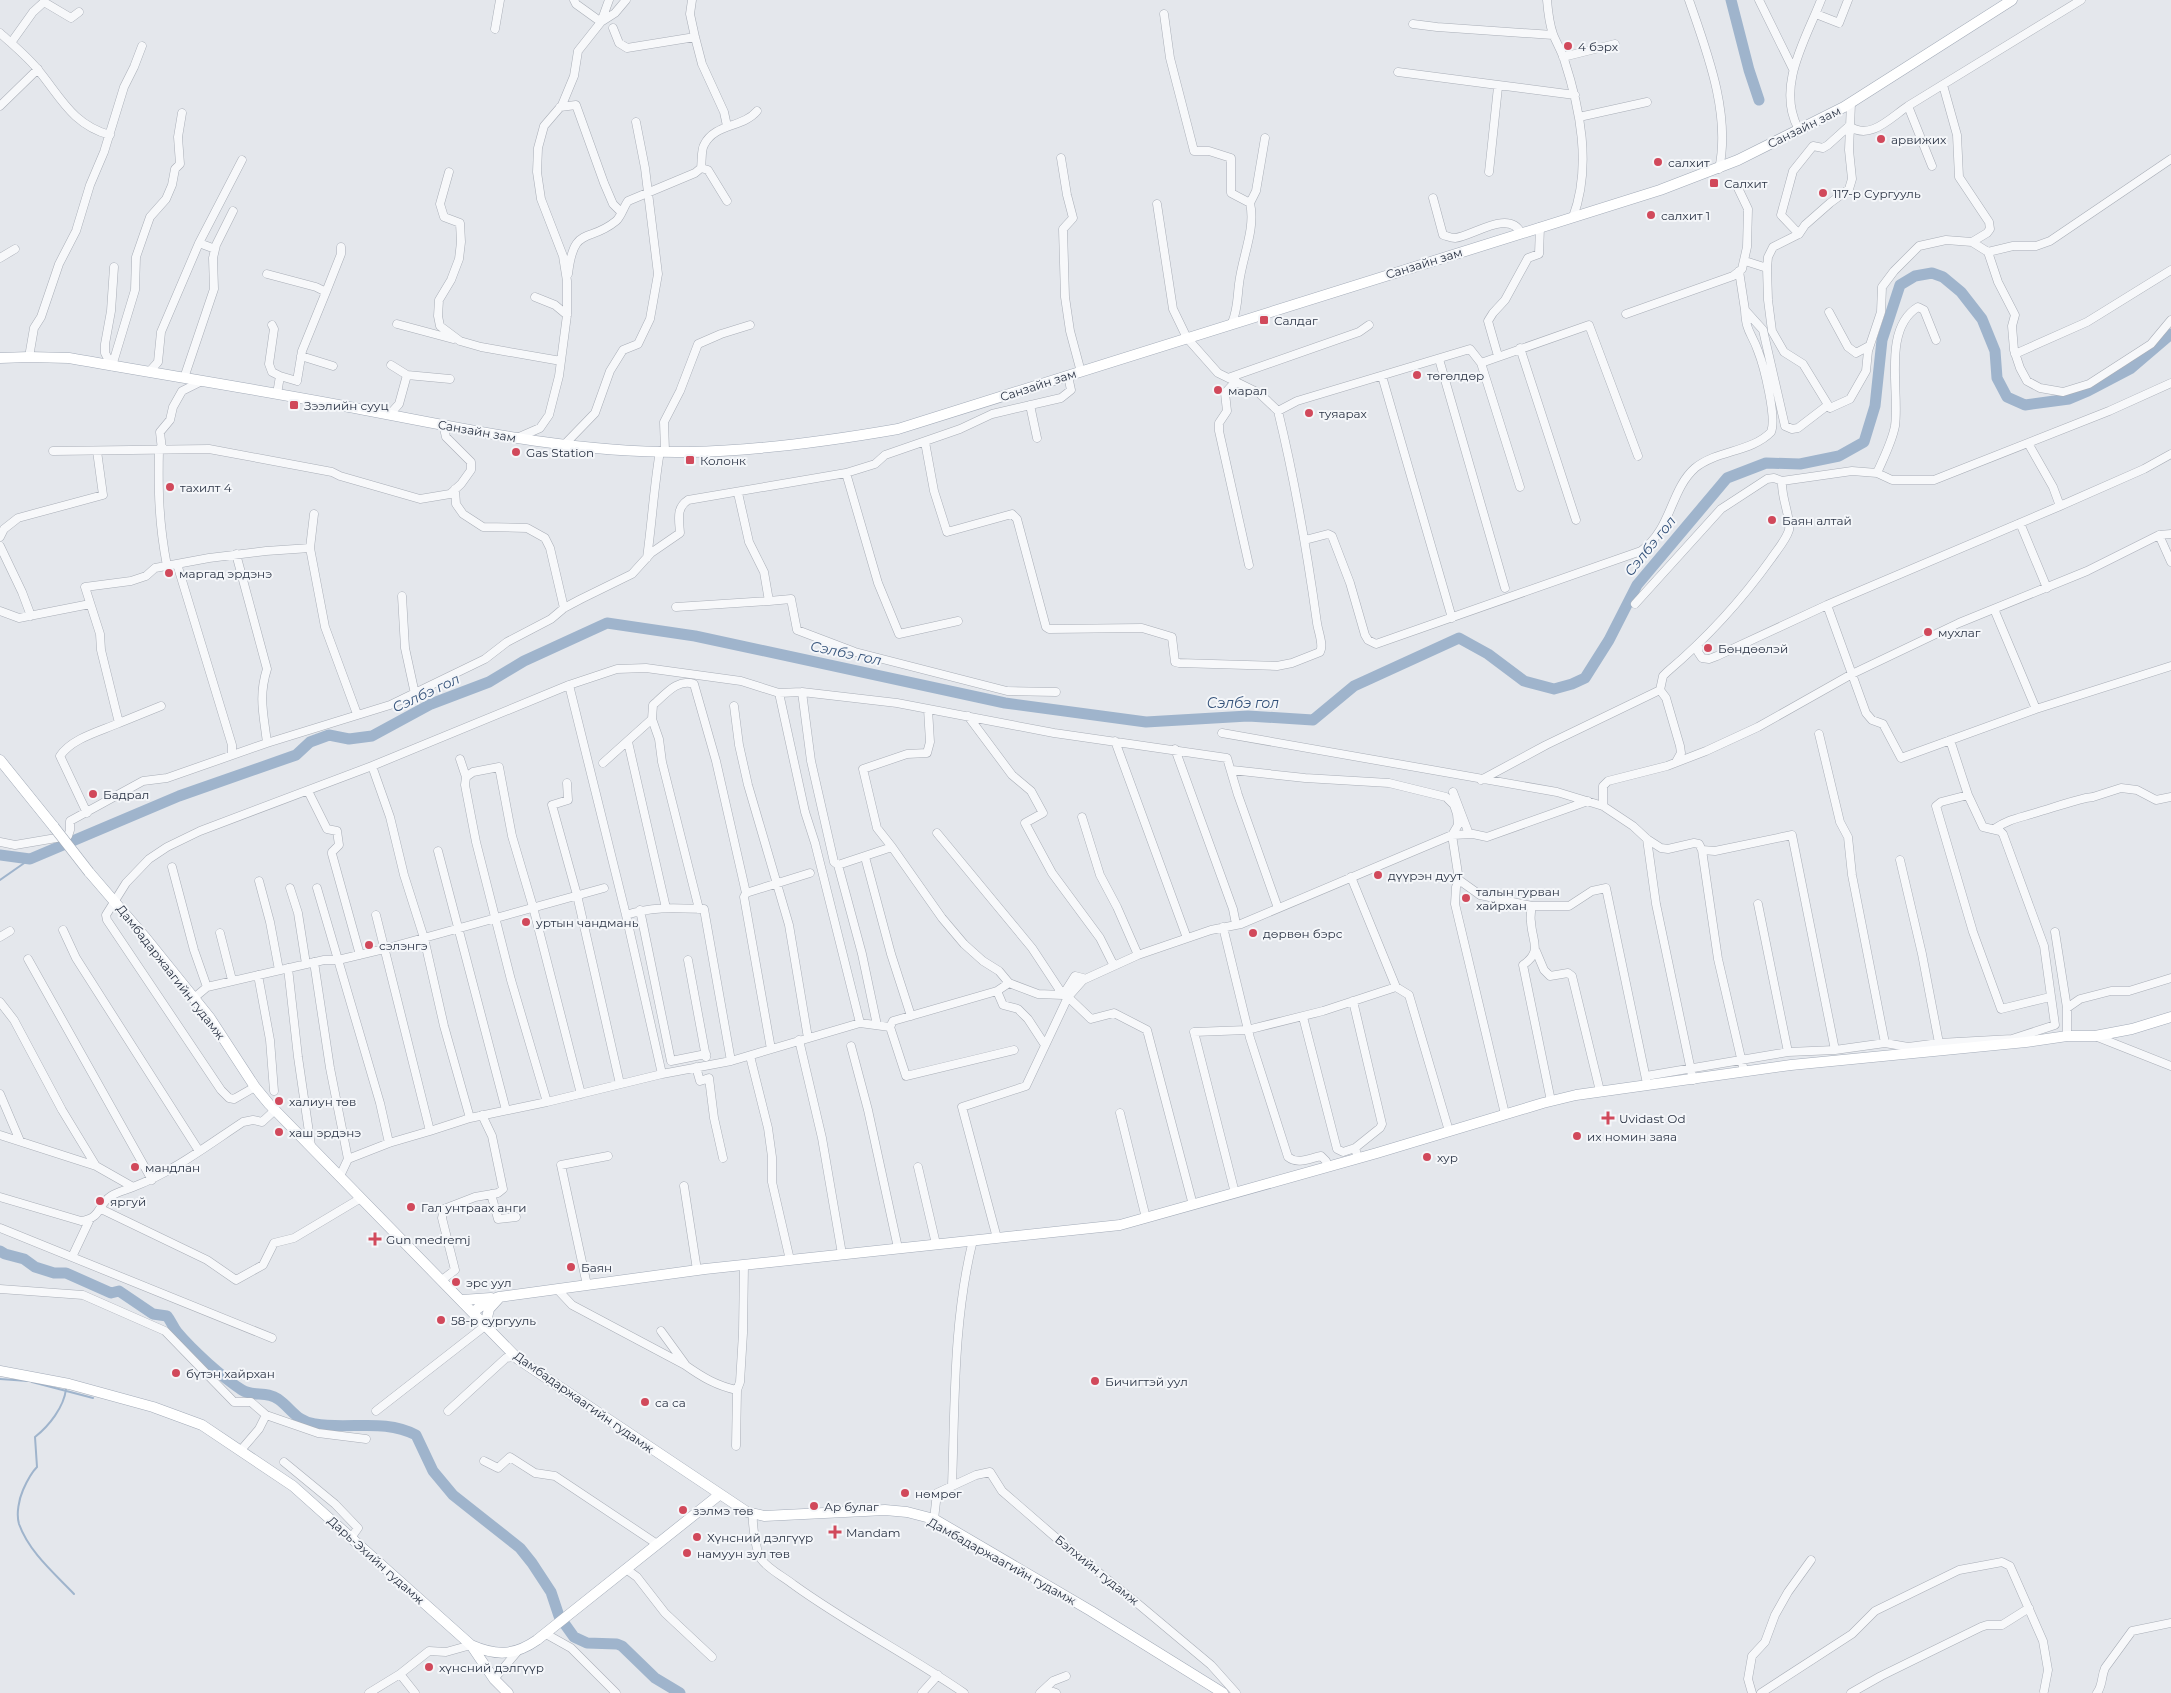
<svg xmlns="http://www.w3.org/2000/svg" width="2171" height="1693" viewBox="0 0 2171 1693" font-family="Montserrat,sans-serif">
	<rect width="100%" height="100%" fill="#e4e7ec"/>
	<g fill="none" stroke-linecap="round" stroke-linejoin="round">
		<!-- stream -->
		<path stroke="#9fb4cc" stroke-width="2" d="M0,880L30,859
			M0,1379L28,1381
			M32,1382L93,1398
			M66,1389C64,1407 49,1426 35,1437L37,1467C30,1474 27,1481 23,1490C19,1499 16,1514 19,1524C29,1552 54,1573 74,1594"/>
		<!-- river -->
		<path stroke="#9fb4cc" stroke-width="11" d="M1731,0L1749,70L1759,100
			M0,855L30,859L179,796L296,755L310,742L329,735L349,739L372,736L431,704L489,682L524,661L607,623L695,636L1005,703L1146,722L1248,716L1313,720L1354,686L1459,638L1488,654L1524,681L1554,689L1572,684L1585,678L1609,640L1637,585L1727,478L1766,463L1800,464L1839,456L1864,442L1875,406L1882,340L1900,285L1915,276L1932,273L1943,277L1961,292L1982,319L1995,351L1997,378L2007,397L2025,405L2069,399L2088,391L2130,369L2171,334
			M0,1251L5,1254L24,1259L35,1267L54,1273H66L111,1293L119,1291L153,1314L167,1316C171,1321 173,1327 177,1332C192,1350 223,1378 242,1390C253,1397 267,1391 278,1399C291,1408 297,1422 315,1424C349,1430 384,1418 416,1435L433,1471L453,1495L520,1548L532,1563L551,1592L559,1616L574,1637L587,1643L617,1644L622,1646L655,1678L680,1693"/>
		<!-- minor casing -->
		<g stroke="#a9aeb7" stroke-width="9">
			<path id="minor" d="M574,0L576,4L601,22L615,13L626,0
				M692,0L690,14L695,37L702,64L724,112L727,126
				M1547,0C1548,12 1549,23 1553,34C1556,42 1561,50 1564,59C1580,108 1592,166 1573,217
				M1689,0C1707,52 1731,114 1719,169
				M1759,0L1793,69
				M1164,14L1170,58L1194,151H1209L1231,158V193L1250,203C1256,229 1242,257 1239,284C1237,299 1238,308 1232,323
				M1816,14L1839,23L1848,0
				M1413,24L1437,27L1553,35
				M613,28L619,43L627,48L695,37
				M495,29L500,0
				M0,33C13,45 28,57 39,71C61,98 73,125 110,135
				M10,42L13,40L33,12L44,2L71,18L79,12
				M1563,57L1615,44
				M1398,72L1575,95
				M1943,85L1957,135L1959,177L1989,222L1990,229L1987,233L1972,242
				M1851,103L1849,150L1852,179L1849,189L1830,203L1805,225L1799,234L1773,247L1768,257L1767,268L1768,300L1772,331L1784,352L1803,364L1830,408L1850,399L1866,371L1868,351L1881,312L1882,287L1894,271L1919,246L1946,240L1972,242L1988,252L1998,282L2015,315L2012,326L2014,350L2020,368L2027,381L2040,388L2063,392L2089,384L2151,344L2171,320
				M0,106L38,69
				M1908,106L2081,0
				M560,107L576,105L604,183L613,204L621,212
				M1579,117L1647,102
				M1798,128C1776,86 1806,39 1821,0
				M1061,158L1067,195L1073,218L1063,229L1065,297L1070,331L1081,372
				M701,168L708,170L727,201
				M449,172L440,204L444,217L460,223L461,242L459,259L451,280L439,300L438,316L440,326L460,341L481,347L561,361
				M1489,172L1498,87
				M1433,198L1443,235C1447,236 1451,238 1455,238C1473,236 1509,209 1521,233
				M1250,203L1256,191L1265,138
				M1157,204L1173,309L1187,338L1218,373L1259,393L1278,411L1297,401L1470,349L1481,363L1589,325L1638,456
				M1799,234L1781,215L1793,171L1813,146L1823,148L1828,145L1849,126C1870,141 1890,118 1908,106L1932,166
				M199,243L215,249
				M1988,252L2013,246H2036L2050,241L2171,159
				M0,258L15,249
				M1745,261L1767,268
				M114,267L111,311L105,344V353L112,366L135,290L136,257L144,234L150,217L166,199L172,185L175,169L180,164L178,137L182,113
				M1739,271L1745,310L1763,330L1785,426L1792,429L1798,428L1828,405
				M267,274L316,287L326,292L302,351L297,381L280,376L277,394
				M568,274C574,224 588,244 616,221C621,217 624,206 628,201L695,173L701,168C702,162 701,150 704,145C715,123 743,128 757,111
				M326,292L341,254V247
				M535,297L555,305L567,315
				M1829,312L1848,347L1856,353L1869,346
				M1626,314L1733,276L1742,269L1747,247L1748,209L1737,186
				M397,324L453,339
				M272,325L274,329L269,364L272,372L280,376
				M1520,348L1576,520
				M2015,354L2087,322L2171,270
				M301,356L333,366
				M1498,356L1488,321L1493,313L1505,300L1528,258L1539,254L1540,227
				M29,357L34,328L41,317L59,264L76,231L90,185L104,152L124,87L134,67L142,46
				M1439,359L1505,588
				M1481,363L1520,487
				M391,365L407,375
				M149,372L158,362L161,332L199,243L242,160
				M1382,376L1452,618
				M184,378L214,289L213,258L216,245L233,211
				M1228,378L1359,332L1369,325
				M1236,381L1225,393L1227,411L1219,423V431L1249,565
				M1030,405L1037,438
				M390,414L399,404L407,375L450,379
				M517,438L540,428L549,415L559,376L567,315V281L563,256L541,199L537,172L538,148L544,126L562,105L574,76L578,51L601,22L609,0
				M925,442L934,491L947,532L1012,514L1017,519L1046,627L1049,629L1142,628L1172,637L1175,662L1179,663L1277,666L1292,663L1320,652C1324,645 1318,631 1317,623C1307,551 1295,481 1278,411
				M2028,443L2053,487L2060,506
				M565,444L595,413L610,371L623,350L638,344L650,319L658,274L645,168L636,122
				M159,450C158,492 159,524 167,566
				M162,450L160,432L170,420L173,407L182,391L202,381
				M53,451L209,449L332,472L340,476L420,499L450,494L461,484L471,470V462L446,437L443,424
				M665,451L664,422L680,391L698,344L721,334L750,325
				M846,473L878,583L899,634L958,621
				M1877,473C1883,459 1892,442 1895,426C1900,391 1882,329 1918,307L1924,310L1936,340
				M455,489L456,504L463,514L483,527L527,528L545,538L550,548L564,608
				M2020,523L2047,588
				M2159,535L2171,562
				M0,537L4,529L18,518L103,495L97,451
				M1305,540L1328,534L1332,536L1350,583L1365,635L1368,640L1376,644L1641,551C1672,529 1670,490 1695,468C1717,450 1752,452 1771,432C1777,418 1764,366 1758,351C1752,333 1746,333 1745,310
				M0,546L22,592L31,616
				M310,548L314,514
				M647,558C652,522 654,486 660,451
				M177,564L232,745V755
				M402,596L405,648L415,694
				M769,601L791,599L797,630L855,652L1007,691L1056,692
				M1635,604L1721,509L1767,479L1774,478L1782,481
				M1827,605L1866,713L1872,720L1883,724L1901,758L2036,709L2171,666
				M676,607L769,601L764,572L749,542L738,493
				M1994,609L2036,709
				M0,611L19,618L90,604
				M1698,646V652L1702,658L1709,659L1717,656L1827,605L2060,506L2144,469L2171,454
				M569,685L626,915C652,906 678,908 704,909L731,1061
				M1660,690L1666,698L1680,746L1681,753L1676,762
				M802,692L811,761L834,862L838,865L862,954L877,1025
				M779,693L805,812L815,843L860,1023
				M734,706L739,745L748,785L789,925L808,1038
				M968,716L1012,775L1031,791L1043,813L1025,823L1052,873L1100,938L1114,966
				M652,719L659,739L662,762L699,909
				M119,723L161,706
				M1222,733L1557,792L1603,806L1633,826L1647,839L1661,848L1668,849L1694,843L1699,844L1702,850L1715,851L1792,835L1835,1050
				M1819,734L1840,822L1848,837L1852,875L1885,1043
				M1950,740L1968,795
				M1115,741L1187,938
				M628,742L666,908
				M267,743L390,705L485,659L507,642L551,619L564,608L581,599L632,574L651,553L680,533C679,519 676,508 688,500L846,473L875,464L885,455L960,429L992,414L1061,398L1071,390L1068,376
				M1175,749L1233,909L1236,924
				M460,759L466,777L465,785L476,842L511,980L547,1102
				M603,763L652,719L653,705C665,695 677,678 694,684L716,761L746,893L744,897L771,1049
				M372,766L569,685L617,669L646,668L741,681L779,693L802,692L897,703L1054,733L1227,758L1238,795L1278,908
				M1232,770L1305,778L1389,783L1446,797L1454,805L1457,814L1458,825L1452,835L1459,880L1480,895L1532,906H1569L1592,891L1606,888L1646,1079
				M466,777L473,772L499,767L512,836L533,907L581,1094
				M1481,780L1546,745L1660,690L1663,676L1667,672C1706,639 1741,601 1771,559C1777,550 1786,540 1789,530C1791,517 1781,498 1782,481L1852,471L1877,473L1892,480H1934L2109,411L2171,383
				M567,783L568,800L552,805L577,895L620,1084
				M308,791L327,829L337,831L339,845L332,852V854L360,955
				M1453,792L1469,834
				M1603,806V786L1608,781L1667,766L1706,751L1758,727L1852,674L1959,623L2087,571L2159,535L2171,534
				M87,813L60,756C72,738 101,731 119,723L101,650L100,634L85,587L131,581L146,576L155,568L209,558L266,551L310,548L325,627L357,714
				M1082,817L1100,875L1117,907L1138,955
				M1994,829C2009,819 2019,818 2035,813C2052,808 2069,802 2086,798L2093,797L2121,788L2137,790L2156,800L2171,797
				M937,833L1032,948L1063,995L1075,976L1083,978V980
				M1647,839L1656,904L1693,1080
				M0,842L15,845L68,836L70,830V821L143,781L167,778L267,743C264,716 258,697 267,669L236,554
				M892,847L877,828L863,769L907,754L927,753L930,742L928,709
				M1702,850L1718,959L1744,1071
				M438,851L506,1110
				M865,857L891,954L911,1016
				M1900,860L1922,954L1939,1043
				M838,865L892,847L942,918L964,944L983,961L999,971L1009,983L1038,994L1063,995L1068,997L1091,1019L1114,1013L1147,1030L1193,1205
				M172,867L194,950L207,987
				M1459,880L1456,887L1455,904L1505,1114
				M259,881L270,922L279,970
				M290,888L298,913L306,964
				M317,888L380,1103L389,1143
				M746,893L810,873
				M1758,904L1788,1052
				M1532,906C1531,911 1530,917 1531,922C1532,942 1543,951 1523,965L1551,1101
				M640,910L671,1061L706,1054
				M626,915L662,1074
				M1223,927L1250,1038L1288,1157C1298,1165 1310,1158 1321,1156L1326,1161L1328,1167
				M63,930L76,958L199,1151
				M2055,932L2067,1008
				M220,933L232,980
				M0,937L10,931
				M1536,951L1544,970L1550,976L1568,973L1572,976L1600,1091
				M28,959L152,1180
				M688,960L706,1057
				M314,962L330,1068L348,1159
				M288,968L298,1057L311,1146
				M258,975L270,1040L274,1091
				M1396,987L1409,995L1449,1131
				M997,991L1003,1005L1018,1009L1028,1019L1045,1045
				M194,998L207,987L324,960H338L384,949L604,888
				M1353,1001L1382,1124L1380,1128L1355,1148L1358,1158
				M0,1002L14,1020L62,1110L96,1166
				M1303,1017L1337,1149L1343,1152L1355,1148
				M890,1027L893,1021L997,991L1009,983
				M2067,1036V1008L2080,999L2111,991H2129L2171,978
				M2095,1036L2171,1066
				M799,1040L822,1138L842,1254
				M851,1046L868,1110L898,1248
				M750,1056L768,1128L772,1157V1182L790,1260
				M696,1067L700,1081L709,1078L714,1118L723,1158
				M1646,1076L1788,1052L1835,1050L1885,1043L1908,1047L1939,1043L2012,1039L2055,1025L2044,946L2003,834L2000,831L1983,827L1968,795L1941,802L1936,806L1973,932L2001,1009L2050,997
				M255,1087L234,1099L229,1098L221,1090L107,920L106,915L126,883L149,859L167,847L200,831L372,766L390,817L404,875L424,938L444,1026L470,1118L547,1102L662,1074L731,1061L860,1023L890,1027L906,1076L1014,1050
				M0,1094L20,1141
				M1120,1113L1146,1218
				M430,1131L470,1118
				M0,1135L96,1166L133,1187C173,1172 208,1145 243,1122L253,1120L262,1122L275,1110
				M918,1167L936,1244
				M340,1176L348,1159L389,1143L430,1131L376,915
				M684,1186L697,1270
				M1235,1193L1194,1032L1247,1030L1323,1011L1396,987L1351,877
				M491,1194L498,1219L516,1217
				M0,1197L81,1221C102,1218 97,1205 111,1196C117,1192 126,1190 133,1187
				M101,1209L207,1260L236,1280L263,1265L274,1243L294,1238L361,1198
				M0,1228L272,1338
				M997,1238L962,1107L1026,1086L1068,997L1083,980L1138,955L1211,930L1241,924L1452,835L1473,834L1487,837L1588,801
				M72,1257L90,1219
				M442,1280L455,1270L442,1218L444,1209L475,1197L498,1193L503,1189L492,1136L482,1115
				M587,1285L561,1165L608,1156
				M0,1289L83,1295L165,1331L234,1402H251L266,1415
				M557,1289L572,1305L685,1365C702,1377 717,1386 737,1390
				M661,1331L685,1364
				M376,1411L485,1326
				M448,1411L506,1358L516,1357
				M736,1446L737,1390L740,1382L743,1333L744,1265
				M241,1450L259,1429L266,1415L318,1433L366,1439
				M484,1461L498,1468L510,1457L535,1473L555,1476L657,1544
				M284,1462L335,1504L358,1528L351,1538
				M952,1486C955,1404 953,1320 973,1240
				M753,1514C752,1523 756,1552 761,1559C768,1569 784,1577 794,1585C848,1624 909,1655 964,1693
				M934,1519L937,1493L976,1475L990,1472L1002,1491L1062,1543L1137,1603L1211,1665L1236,1693
				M626,1569L637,1577L665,1613L712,1657
				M546,1634L571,1648L616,1693
				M400,1674L415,1693
				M494,1679L517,1652
				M1045,1689L1056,1693
				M369,1693L400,1674L429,1651L446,1652L471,1645
				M922,1693L938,1675
				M1040,1693L1053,1681L1066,1676
				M1752,1693L1748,1679L1752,1656L1765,1642L1775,1615L1788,1592L1811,1560
				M1761,1693L1852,1634L1875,1611L1959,1570L2002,1562L2010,1566L2043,1641L2048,1670L2044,1691
				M1851,1693L1881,1676L1981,1627L1987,1625H2002L2029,1608
				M2097,1693C2103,1685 2101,1677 2105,1668L2132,1631L2171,1623"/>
		</g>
		<!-- major casing -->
		<g stroke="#a3abb8" stroke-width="11">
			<path id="major" d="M0,358L29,357L69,358C165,375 260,390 355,408C465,429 576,454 689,452C759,451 829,441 898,429L1660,190L1738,160L1844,107L2012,0
				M0,760L54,827
				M89,872L144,936L210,1018L255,1087L269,1104L518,1359L747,1512L764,1516L885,1510L907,1512L934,1519L1091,1611L1223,1693
				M462,1300L491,1298
				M473,1312L488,1301L499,1297L705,1269L1120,1225L1377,1153L1543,1103L1576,1095L1791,1065L2026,1042L2067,1036H2095L2132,1029L2171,1017
				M485,1326L489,1309L499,1298
				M0,1371L69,1384L153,1407L202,1425L293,1486L471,1645C496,1656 514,1656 537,1640L719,1495
				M471,1645L494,1679L508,1693"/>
		</g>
		<!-- minor -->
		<use href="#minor" stroke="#f7f8fa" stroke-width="8"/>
		<!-- major -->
		<use href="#major" stroke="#fff" stroke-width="10"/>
		<!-- major-bridge casing -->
		<g stroke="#a3abb8" stroke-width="11" stroke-linecap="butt">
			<path id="major-bridge" d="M54,827L89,872"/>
		</g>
		<!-- major-bridge -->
		<use href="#major-bridge" stroke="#fff" stroke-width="10"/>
	</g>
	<!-- markers -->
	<g fill="#d1495b" stroke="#f4f6f9" stroke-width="2">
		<circle cx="1568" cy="46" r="5"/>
		<circle cx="1881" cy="139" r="5"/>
		<circle cx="1658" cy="162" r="5"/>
		<rect x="1709" y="178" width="10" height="10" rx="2.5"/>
		<circle cx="1823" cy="193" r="5"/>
		<circle cx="1651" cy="215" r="5"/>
		<rect x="1259" y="315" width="10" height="10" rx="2.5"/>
		<circle cx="1417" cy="375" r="5"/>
		<circle cx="1218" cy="390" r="5"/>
		<rect x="289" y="400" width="10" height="10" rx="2.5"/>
		<circle cx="1309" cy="413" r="5"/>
		<circle cx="516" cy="452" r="5"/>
		<rect x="685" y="455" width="10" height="10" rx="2.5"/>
		<circle cx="170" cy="487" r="5"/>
		<circle cx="1772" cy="520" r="5"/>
		<circle cx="169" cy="573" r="5"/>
		<circle cx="1928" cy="632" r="5"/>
		<circle cx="1708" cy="648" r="5"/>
		<circle cx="93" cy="794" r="5"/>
		<circle cx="1378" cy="875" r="5"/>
		<circle cx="1466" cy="898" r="5"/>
		<circle cx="526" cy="922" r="5"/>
		<circle cx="1253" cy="933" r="5"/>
		<circle cx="369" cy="945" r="5"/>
		<circle cx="279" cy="1101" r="5"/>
		<path d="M1605.5 1110.5h5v5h5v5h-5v5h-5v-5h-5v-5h5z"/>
		<circle cx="279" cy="1132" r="5"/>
		<circle cx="1577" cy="1136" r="5"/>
		<circle cx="1427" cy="1157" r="5"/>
		<circle cx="135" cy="1167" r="5"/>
		<circle cx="100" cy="1201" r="5"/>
		<circle cx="411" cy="1207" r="5"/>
		<path d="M372.5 1231.5h5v5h5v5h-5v5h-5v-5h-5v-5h5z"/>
		<circle cx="571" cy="1267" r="5"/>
		<circle cx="456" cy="1282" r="5"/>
		<circle cx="441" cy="1320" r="5"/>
		<circle cx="176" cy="1373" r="5"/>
		<circle cx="1095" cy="1381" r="5"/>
		<circle cx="645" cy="1402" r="5"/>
		<circle cx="905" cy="1493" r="5"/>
		<circle cx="814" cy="1506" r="5"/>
		<circle cx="683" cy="1510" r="5"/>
		<path d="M832.5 1524.5h5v5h5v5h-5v5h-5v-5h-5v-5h5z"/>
		<circle cx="697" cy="1537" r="5"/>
		<circle cx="687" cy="1553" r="5"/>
		<circle cx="429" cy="1667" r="5"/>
	</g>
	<g text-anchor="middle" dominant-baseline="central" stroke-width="4" stroke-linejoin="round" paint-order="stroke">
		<!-- poi labels -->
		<g font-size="12" fill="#2b3445" stroke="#f4f6f9" text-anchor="start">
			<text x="1578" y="46">4 бэрх</text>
			<text x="1891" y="139">арвижих</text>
			<text x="1668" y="162">салхит</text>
			<text x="1724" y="183">Салхит</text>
			<text x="1833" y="193">117-р Сургууль</text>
			<text x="1661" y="215">салхит 1</text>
			<text x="1274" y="320">Салдаг</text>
			<text x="1427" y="375">төгөлдөр</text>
			<text x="1228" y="390">марал</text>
			<text x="304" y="405">Зээлийн сууц</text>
			<text x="1319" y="413">туяарах</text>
			<text x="526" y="452">Gas Station</text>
			<text x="700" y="460">Колонк</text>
			<text x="180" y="487">тахилт 4</text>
			<text x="1782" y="520">Баян алтай</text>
			<text x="179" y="573">маргад эрдэнэ</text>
			<text x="1938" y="632">мухлаг</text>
			<text x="1718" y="648">Бөндөөлэй</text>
			<text x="103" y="794">Бадрал</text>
			<text x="1388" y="875">дүүрэн дуут</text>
			<text x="1476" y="891">талын гурван<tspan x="1476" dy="14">хайрхан</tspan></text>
			<text x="536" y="922">уртын чандмань</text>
			<text x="1263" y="933">дөрвөн бэрс</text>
			<text x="379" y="945">сэлэнгэ</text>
			<text x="289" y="1101">халиун төв</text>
			<text x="1619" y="1118">Uvidast Od</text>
			<text x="289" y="1132">хаш эрдэнэ</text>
			<text x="1587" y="1136">их номин заяа</text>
			<text x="1437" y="1157">хур</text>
			<text x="145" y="1167">мандлан</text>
			<text x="110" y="1201">яргуй</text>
			<text x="421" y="1207">Гал унтраах анги</text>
			<text x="386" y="1239">Gun medremj</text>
			<text x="581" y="1267">Баян</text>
			<text x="466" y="1282">эрс уул</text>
			<text x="451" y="1320">58-р сургууль</text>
			<text x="186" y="1373">бүтэн хайрхан</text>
			<text x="1105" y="1381">Бичигтэй уул</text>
			<text x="655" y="1402">са са</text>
			<text x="915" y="1493">нөмрөг</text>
			<text x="824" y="1506">Ар булаг</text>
			<text x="693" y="1510">зэлмэ төв</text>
			<text x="846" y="1532">Mandam</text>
			<text x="707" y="1537">Хүнсний дэлгүүр</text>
			<text x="697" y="1553">намуун зул төв</text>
			<text x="439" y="1667">хүнсний дэлгүүр</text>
		</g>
		<!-- street labels -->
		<g font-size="12" fill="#2b3445" stroke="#f4f6f9">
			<text transform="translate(1804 127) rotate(-26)">Санзайн зам</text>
			<text transform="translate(1424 263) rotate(-17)">Санзайн зам</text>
			<text transform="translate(1038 385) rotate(-18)">Санзайн зам</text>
			<text transform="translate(477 431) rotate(10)">Санзайн зам</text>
			<text transform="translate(171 972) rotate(52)">Дамбадаржаагийн гудамж</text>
			<text transform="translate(584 1402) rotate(35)">Дамбадаржаагийн гудамж</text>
			<text transform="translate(376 1560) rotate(42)">Дарь-Эхийн гудамж</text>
			<text transform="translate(1002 1561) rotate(29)">Дамбадаржаагийн гудамж</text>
			<text transform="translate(1097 1570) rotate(39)">Бэлхийн гудамж</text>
		</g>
		<!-- water labels -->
		<g font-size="14" font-style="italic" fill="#34527a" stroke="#f4f6f9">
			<text transform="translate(1650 546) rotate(-51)">Сэлбэ гол</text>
			<text transform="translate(846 653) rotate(12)">Сэлбэ гол</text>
			<text transform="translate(426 693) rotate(-25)">Сэлбэ гол</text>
			<text x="1243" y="703">Сэлбэ гол</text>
		</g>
	</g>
</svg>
